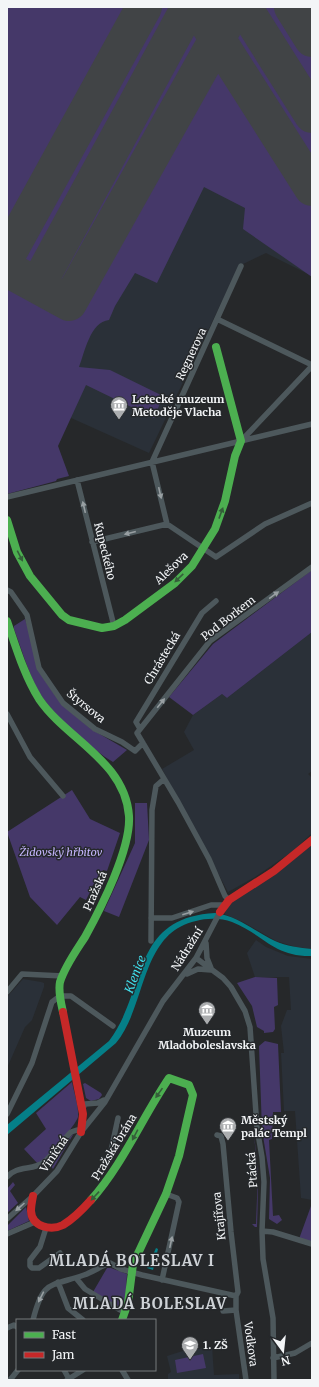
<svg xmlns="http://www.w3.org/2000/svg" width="319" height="1387" viewBox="0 0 319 1387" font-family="Merriweather,serif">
	<rect width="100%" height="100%" fill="#26282a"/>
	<!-- built -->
	<path fill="#2a3038" d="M312,7V276L266,253L239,266L149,453L69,417L7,190Z
		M312,632V771L308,774L312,778V833L293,851L255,877L228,892L162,769L194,750L184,732L193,715L222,694L227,698Z
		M312,845V949L296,947L276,941L243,922L224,914L231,902L267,880Z
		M256,940L266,947L288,956L312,959V1200L301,1198L295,1111H284L281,1053H284L281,1026L287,1010H291L289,977H255L247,953Z
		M23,979L41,982L44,983V987L32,1020L25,1027L7,1068V997Z
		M212,1346L214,1375L239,1374V1380H168V1374L171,1372L167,1356L192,1348L194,1350Z"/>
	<!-- green -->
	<path fill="#453869" d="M7,7H312V277L243,229L245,208L204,187L157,283L135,273L115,306L109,320C90,322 85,352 79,367L110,370L163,396L154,418L86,385L58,446L69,476L57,479L56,481L7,494Z
		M312,570V632L227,698L222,694L193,715L169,697L213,644Z
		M25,619L31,637L37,669L61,704L91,729L127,750L113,762C91,749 52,714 39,692C28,672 22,650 14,629V626Z
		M72,790L90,819L120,833L107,871L103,870L89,891L90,892L86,900L80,897L57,925L30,897L7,832Z
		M135,803H147L149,840L119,917L104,911L135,843Z
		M255,977L277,978L278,1005L274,1007L275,1029L273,1032L264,1033V1031L257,1027L252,1006L237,983Z
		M265,1041L278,1044L281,1112H273L272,1139L269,1140L273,1216L279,1215L282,1220L277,1224L269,1219L270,1178L262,1130L259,1046Z
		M72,1082C74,1093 79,1106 78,1117C76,1125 46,1159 38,1164L24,1149L46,1129L36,1113Z
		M85,1083L101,1093L102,1095L99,1099L91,1101L86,1098L83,1084Z
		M74,1133L53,1169L47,1161Z
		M254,1136C259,1167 258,1196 257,1227H255L252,1224H256L258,1172Z
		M13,1182L15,1185L10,1191L18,1203L7,1213V1189Z
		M311,1206H312V1243L299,1239Z
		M26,1207L29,1221L7,1231V1226Z
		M107,1268H111L127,1274L125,1306L123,1307H120L93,1292Z
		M203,1354L206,1368L177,1373L175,1360Z"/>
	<!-- water -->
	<path fill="#057f88" d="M215,913C238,916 254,931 275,941C286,946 300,948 312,949V956C273,957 263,934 232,922C221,918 207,918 196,921C140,933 147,1006 116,1043L7,1135V1125L109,1041C148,989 130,918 215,913Z
		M156,1248L158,1249L153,1270L147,1268Z"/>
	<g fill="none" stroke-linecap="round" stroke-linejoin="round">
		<!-- runway -->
		<path stroke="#414446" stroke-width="36" d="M244,7L312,115
			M292,7L312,39
			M206,21L312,188
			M7,256L144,7
			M7,269L69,303L235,7
			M41,279L189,7"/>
		<!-- street -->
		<path stroke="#4d585c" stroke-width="5.5" d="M241,266L152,462L167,524L216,557L265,524L312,503
			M217,319L312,365
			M241,441L312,366
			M77,480L114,626
			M7,497L312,424
			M92,542L167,524
			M7,590L11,592L27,615L39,668L63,703L95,729L122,742L135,751L143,743
			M7,714L30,757L63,796
			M140,729L136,722L202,613L216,601
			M229,900L225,896L209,859L178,802L137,733L210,641L312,567
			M151,918H172L211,905H224
			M151,941L152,810L156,786L164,779
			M206,943L207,958L211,968
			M196,958L223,978L231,987L245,1011L250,1027L257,1128L262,1157L264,1182L262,1231L263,1259L273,1318L274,1380
			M187,974L198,969L211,970
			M7,992L22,974L63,976
			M82,1110L85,1104L98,1103L104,1100
			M7,1114L32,1063L52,1002L60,996H71L113,1026
			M217,1135L221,1136L223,1144L231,1232L238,1292L236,1296
			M109,1160L118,1118
			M7,1177C17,1165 33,1171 44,1162C54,1154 62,1141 71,1132L77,1130L81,1132
			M7,1219L33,1196L57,1171L81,1132L105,1102L163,1001L196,958L220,912
			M46,1228L40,1247L30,1260V1266L32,1268H39L60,1253
			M262,1231L273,1232L312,1244
			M7,1234L35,1222
			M76,1278L85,1289L120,1310L126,1311
			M162,1280L179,1202L177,1198L166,1194
			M58,1282L68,1308L83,1320
			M236,1310L246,1380
			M33,1320C43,1280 49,1287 84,1275C93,1272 101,1266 110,1263L121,1269L142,1275L236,1296V1310L223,1311
			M7,1328L14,1325L17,1327
			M273,1358L295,1353L312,1343
			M64,1370L69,1379
			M122,1370L128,1380
			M10,1380L18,1370
			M67,1380L83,1370"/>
		<!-- fast -->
		<path stroke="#4caf50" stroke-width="8" d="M7,520L17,552L30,576L62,615L69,620L102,628L114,626L125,620L175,583L192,566L215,529L225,501L235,456L241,441L216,347
			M7,621C16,647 24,675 39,699C67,740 125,761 129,816C131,849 101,908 85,937C76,951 65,966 60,982C58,991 61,1003 63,1012
			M91,1200C123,1164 142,1118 169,1078L189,1085L193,1095L179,1156L166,1194L133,1264L128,1303L122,1320"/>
		<!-- jam -->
		<path stroke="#c62828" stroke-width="8" d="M220,912L229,900L274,871L312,840
			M63,1012L83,1114L81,1132
			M33,1196C32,1201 31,1207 31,1211C32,1227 51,1231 63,1225C73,1219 83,1209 91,1200"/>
	</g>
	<!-- one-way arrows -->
	<defs><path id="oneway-solid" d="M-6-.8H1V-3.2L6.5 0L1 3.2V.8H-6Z"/></defs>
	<g fill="#989fa2">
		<use href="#oneway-solid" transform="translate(160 493) rotate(77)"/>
		<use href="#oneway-solid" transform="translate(84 507) rotate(-103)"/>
		<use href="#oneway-solid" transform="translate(130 533) rotate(166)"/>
		<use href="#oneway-solid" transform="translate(274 595) rotate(-36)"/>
		<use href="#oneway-solid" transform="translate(161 703) rotate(-51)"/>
		<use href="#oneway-solid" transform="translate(188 913) rotate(-17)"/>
		<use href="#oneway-solid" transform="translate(20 1207) rotate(138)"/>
		<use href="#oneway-solid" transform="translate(171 1242) rotate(-78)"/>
		<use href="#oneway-solid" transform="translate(41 1297) rotate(117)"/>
	</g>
	<g fill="#355e3a">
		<use href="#oneway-solid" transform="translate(221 513) rotate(-70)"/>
		<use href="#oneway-solid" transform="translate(20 556) rotate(63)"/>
		<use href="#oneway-solid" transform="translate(179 578) rotate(136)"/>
		<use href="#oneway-solid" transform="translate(159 1093) rotate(125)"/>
		<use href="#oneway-solid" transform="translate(135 1135) rotate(118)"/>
		<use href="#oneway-solid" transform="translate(95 1196) rotate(133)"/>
	</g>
	<!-- icons -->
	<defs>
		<g id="museum-pin" transform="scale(0.9)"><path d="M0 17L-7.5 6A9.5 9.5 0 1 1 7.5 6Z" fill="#abadaf" stroke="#25282b"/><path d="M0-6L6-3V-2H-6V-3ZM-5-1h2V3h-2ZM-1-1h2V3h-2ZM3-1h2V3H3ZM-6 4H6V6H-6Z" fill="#fff"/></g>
		<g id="school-pin" transform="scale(0.9)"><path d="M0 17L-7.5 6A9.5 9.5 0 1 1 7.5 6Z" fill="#abadaf" stroke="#25282b"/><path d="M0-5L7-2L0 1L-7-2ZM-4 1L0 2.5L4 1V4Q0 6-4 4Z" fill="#fff"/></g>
	</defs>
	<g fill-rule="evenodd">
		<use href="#museum-pin" x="119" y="405"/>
		<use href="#museum-pin" x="207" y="1010"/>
		<use href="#museum-pin" x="228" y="1126"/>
		<use href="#school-pin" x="190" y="1345"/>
	</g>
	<g text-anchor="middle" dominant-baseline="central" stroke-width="3" stroke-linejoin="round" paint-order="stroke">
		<!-- street labels -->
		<g font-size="11" fill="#f3f5f7" stroke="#25282b">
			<text transform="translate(191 354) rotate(-65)">Regnerova</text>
			<text transform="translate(105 551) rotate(76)">Kupeckého</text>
			<text transform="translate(171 568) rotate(-44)">Alešova</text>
			<text transform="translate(228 618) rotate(-38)">Pod Borkem</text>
			<text transform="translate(162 658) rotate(-59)">Chrástecká</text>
			<text transform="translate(86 706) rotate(39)">Štyrsova</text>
			<text transform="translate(95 891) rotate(-66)">Pražská</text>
			<text transform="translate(187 949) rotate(-58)">Nádražní</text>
			<text transform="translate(114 1147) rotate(-59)">Pražská brána</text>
			<text transform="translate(54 1154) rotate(-56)">Viničná</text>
			<text transform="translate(252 1170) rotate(-94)">Ptácká</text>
			<text transform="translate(219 1216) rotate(-96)">Krajířova</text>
			<text transform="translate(251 1344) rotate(82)">Vodkova</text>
		</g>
		<!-- poi labels -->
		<g font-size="11" font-weight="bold" fill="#f3f5f7" stroke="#25282b" text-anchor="start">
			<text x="132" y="399">Letecké muzeum<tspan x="132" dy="13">Metoděje Vlacha</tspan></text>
			<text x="207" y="1032" text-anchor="middle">Muzeum<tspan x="207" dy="13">Mladoboleslavska</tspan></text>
			<text x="241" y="1120">Městský<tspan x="241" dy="13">palác Templ</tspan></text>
			<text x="203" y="1345">1. ZŠ</text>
		</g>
		<!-- park labels -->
		<g font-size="11" font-style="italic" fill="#c5b5fd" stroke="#25282b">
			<text x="61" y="852">Židovský hřbitov</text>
		</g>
		<!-- water labels -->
		<g font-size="12" font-style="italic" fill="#41dfeb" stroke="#25282b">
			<text transform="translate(135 974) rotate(-69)">Klenice</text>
		</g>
		<!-- district labels -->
		<g font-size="15" font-weight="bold" letter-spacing="1" fill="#ced2d6" stroke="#25282b">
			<text x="132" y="1260">MLADÁ BOLESLAV I</text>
			<text x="150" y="1303">MLADÁ BOLESLAV</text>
		</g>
	</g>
	<!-- border -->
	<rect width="319" height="1387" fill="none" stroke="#f3f5f7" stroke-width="16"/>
	<!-- legend -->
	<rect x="16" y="1319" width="140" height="52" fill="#25282b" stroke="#777a7d"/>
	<rect x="24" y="1332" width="20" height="6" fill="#4caf50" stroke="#777a7d"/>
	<text x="52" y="1339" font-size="12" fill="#f3f5f7">Fast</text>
	<rect x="24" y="1352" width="20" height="6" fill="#c62828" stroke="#777a7d"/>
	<text x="52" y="1359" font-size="12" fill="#f3f5f7">Jam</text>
	<!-- north arrow -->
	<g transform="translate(283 1351) rotate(165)" stroke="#25282b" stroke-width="3" paint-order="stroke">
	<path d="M0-3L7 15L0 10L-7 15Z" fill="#f3f5f7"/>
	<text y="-6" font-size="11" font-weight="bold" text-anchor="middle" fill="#f3f5f7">N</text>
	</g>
</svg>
